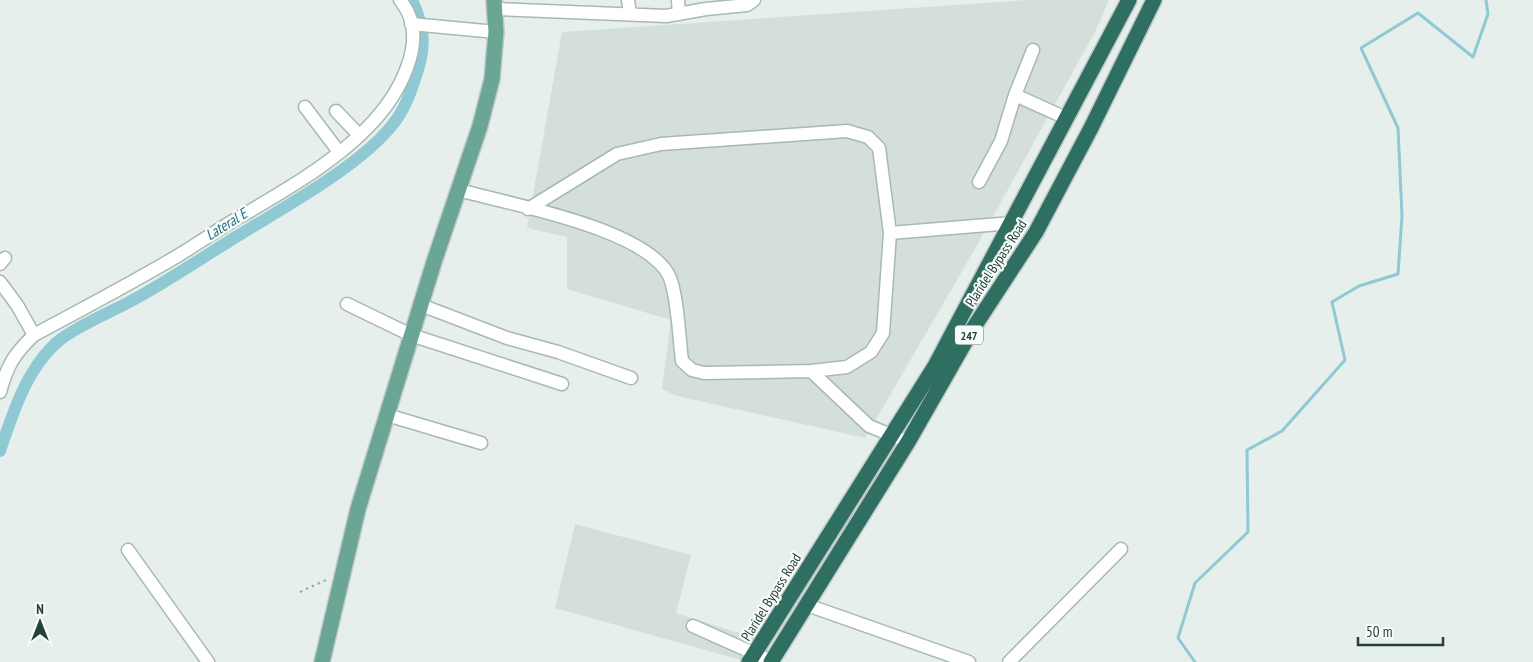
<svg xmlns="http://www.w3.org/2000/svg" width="1533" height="662" viewBox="0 0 1533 662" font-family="'PT Sans Narrow',sans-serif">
	<rect width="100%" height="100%" fill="#e6efeb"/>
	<!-- built -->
	<path fill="#d4dfda" d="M1028,0H1109L1096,30L975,249L865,438L677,396L662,389L671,320L567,289V237L527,228L562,32Z
		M575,524L691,555L676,613L755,638L741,660L555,608Z"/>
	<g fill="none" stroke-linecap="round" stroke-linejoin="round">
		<!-- stream -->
		<path stroke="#8ec9d4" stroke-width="3" d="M1195,662L1178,638L1195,583L1248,532L1247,450L1282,431L1345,360L1332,302L1359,286L1398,274L1402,216L1398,128L1361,48L1418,13L1473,57L1488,14L1486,0"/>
		<!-- canal -->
		<path stroke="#8ec9d4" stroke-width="12" d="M0,451C13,412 28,365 61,339C81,324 109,313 131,301C170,280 206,255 244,232C288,205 374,158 400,114C407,103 412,89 416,76C426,47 425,28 412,0"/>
		<!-- minor casing -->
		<g stroke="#a8b8b2" stroke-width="15">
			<path id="minor" d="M628,0L630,14
				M678,0L679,14
				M495,9L666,16L706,9L747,5L754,0
				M411,24L496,32
				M1015,95L1066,118
				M305,107L339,152
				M336,111L359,135
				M979,182L1001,141L1015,95L1033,50
				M459,190C508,204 650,229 670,278C678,299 679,338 682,361L692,370L704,373L811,371L847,367L871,352L883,333L890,233L1012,223
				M528,209L617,154L661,144L847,131L868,137L879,148L890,233
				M0,264L5,258
				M0,282L17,305L34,335
				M347,304L411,335L562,384
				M421,305L507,338L558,352L631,378
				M811,371L869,426L908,442
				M0,392C7,366 14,354 34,335C82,309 132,283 179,255C197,244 213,233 231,222C276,196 331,165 367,128C397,98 433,39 400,0
				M387,415L481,443
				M128,550L208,662
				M807,605L969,662
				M693,626L771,661
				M1009,662L1121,549"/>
		</g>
		<!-- major casing -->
		<g stroke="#c2cac8" stroke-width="18">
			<path id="major" d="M322,662L358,509L434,262L480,126L492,79L496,32L494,0"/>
		</g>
		<!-- highway casing -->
		<g stroke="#c2cac8" stroke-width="18">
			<path id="highway" d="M749,662L935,366L1129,0
				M771,662L908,442L972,330L1036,232L1091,128L1154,0"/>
		</g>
		<!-- path -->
		<path stroke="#86b3a5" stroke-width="2" stroke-dasharray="2.5 4" stroke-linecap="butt" d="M300,592L328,579"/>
		<!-- minor -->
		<use href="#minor" stroke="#fff" stroke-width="12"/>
		<!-- major -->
		<use href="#major" stroke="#6aa596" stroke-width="15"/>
		<!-- highway -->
		<use href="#highway" stroke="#2f6f62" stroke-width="15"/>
	</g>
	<g text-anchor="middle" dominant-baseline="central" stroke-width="4.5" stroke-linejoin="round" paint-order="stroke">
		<!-- shield labels -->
		<rect fill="#f7fbf9" stroke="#637a73" stroke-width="1" x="955" y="325.5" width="28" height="19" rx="4"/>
		<g font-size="12" font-weight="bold" fill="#24423a">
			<text x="969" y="335">247</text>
		</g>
		<!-- street labels -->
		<g font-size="14" fill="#24423a" stroke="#f7fbf9">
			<text transform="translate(996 263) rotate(-57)">Plaridel Bypass Road</text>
			<text transform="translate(771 597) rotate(-58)">Plaridel Bypass Road</text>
		</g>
		<!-- water labels -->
		<g font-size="15" font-style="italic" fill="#1c6f80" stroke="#f7fbf9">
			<text transform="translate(226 224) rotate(-32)">Lateral E</text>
		</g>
	</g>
	<!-- north arrow -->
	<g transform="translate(40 622)" stroke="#f7fbf9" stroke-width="4" paint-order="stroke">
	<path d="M0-4L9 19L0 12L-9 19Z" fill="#24423a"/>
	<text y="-8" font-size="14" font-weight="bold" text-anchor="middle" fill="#24423a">N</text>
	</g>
	<!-- scale -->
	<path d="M1358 637v8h85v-8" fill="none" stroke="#24423a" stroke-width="2.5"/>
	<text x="1366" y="637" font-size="15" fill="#24423a" stroke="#f7fbf9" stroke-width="4" paint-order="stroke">50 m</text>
</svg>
